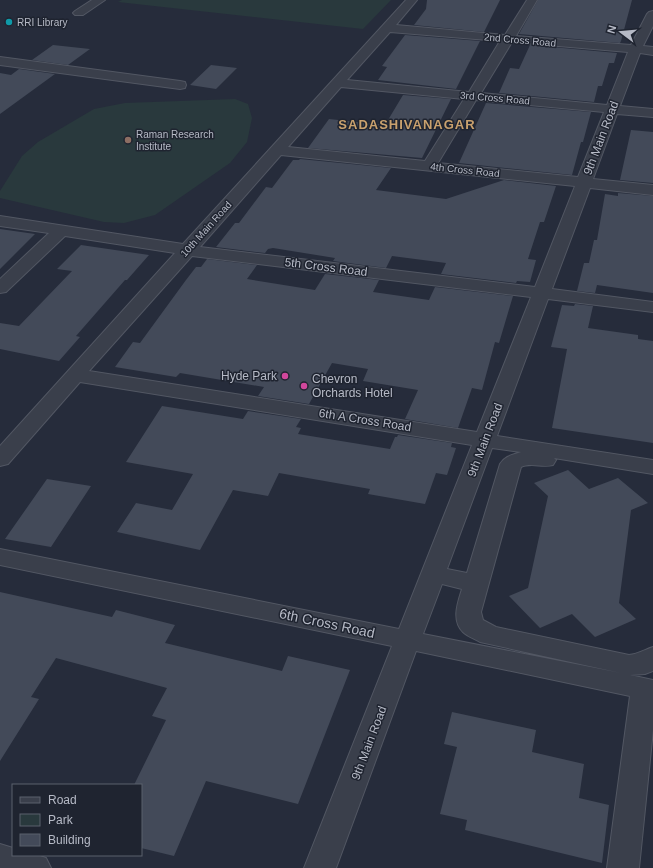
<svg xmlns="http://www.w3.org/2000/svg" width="653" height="868" viewBox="0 0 653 868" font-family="Helvetica,sans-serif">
	<rect width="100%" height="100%" fill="#262c3b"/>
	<!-- green -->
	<path fill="#29393d" d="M122,0H391L363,29L118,2Z
		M235,99L248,104L252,118L247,142L230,163L155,215L124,223L104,222L0,198V191L22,156L38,142L94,109L125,103Z"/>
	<!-- building -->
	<path fill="#434a59" d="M427,0H500L484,32L414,25L426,9Z
		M538,0H632L621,41L620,43L519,34Z
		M405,35L480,41L456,89L378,80L387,67L382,66Z
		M53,45L90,49L68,65L32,60Z
		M530,45L617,53L614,63H609L602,86H598L594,102L499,93L510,68L519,69Z
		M211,65L237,68L216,89L190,85Z
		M19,69L55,74L0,114V73L11,75Z
		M403,95L451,99L422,158L308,148L329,119L385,125Z
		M486,103L591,112L583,142H581L572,175L459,163Z
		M631,130L653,132V183L620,180Z
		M300,159L391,168L376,190L446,199L504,180L556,186L544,222H540L528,259L536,260L530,282L517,281L516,283L441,274L446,263L392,256L386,268L333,261L335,258L273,248L268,249L265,253L216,247L235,223H239L266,187L272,188L293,160H299Z
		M618,193L653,196V293L597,285L595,293L577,291L584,263H589L594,240H597L605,194L618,196Z
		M0,229L35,234L0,269Z
		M81,245L149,255L127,280H125L76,336L80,337L59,361L0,349V323L19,326L72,271L57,269Z
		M207,259L257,265L247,279L315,290L325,274L379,280L373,292L429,300L435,287L513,296L499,343L495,342L482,390L472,388L458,428L405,419L418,390L363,381L368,369L332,363L309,404L258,396L264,387L180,373L176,377L115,367L133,342L140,343L186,280L196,267H201Z
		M575,304L593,306L588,328L638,335V339L653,341V443L552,428L567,349L551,347L562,305L574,306Z
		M162,406L243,419L248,411L301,419L296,427L301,428L298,434L390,449L395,437H397L398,435L452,443L451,447L456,448L447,475L436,473L425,504L368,494L370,489L279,473L268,496L233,490L200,550L117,532L136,503L172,510L193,474L126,462Z
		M568,470L589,489L618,478L648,503L631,510L619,603L636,619L595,637L572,614L540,628L509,596L528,588L548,496L534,483Z
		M47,479L91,486L51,547L5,539Z
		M0,592L112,617L116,610L175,625L165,643L282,671L288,656L350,670L298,804L206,781L174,856L141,848V785H134L166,720L152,716L167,688L56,658L31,697L39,699L0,761Z
		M452,712L536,730L532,752L584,764L579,798L609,805L602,863L465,830L467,820L440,814L457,747L444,744Z"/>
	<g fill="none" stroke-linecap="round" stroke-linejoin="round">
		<!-- minor casing -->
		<g stroke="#525763" stroke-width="2">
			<path id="minor" d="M92,0H105L83,15H75L73,13L75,11Z
				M406,0H417L396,25L505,35L527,0H537L516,36L631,45L647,14L649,12L653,11V26L643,46L653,47V55L640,53L620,106L653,109V117L617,114L593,179L653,185V195L590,188L552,289L653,302V312L548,299L497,436L653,460V474L554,458L556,460L553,465C542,468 531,462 521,467L481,612L483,620L496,627L629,655C638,654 644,650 653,647V671L645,674L630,675L653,680V730L639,868H607L630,696L416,651L336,868H304L392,646L0,565V549L399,629L472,445L80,382L8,464L0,466V446L175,253L65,236L6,292L0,293V279L49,233L0,226V216L183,244ZM390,32L500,41L469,92L347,80ZM512,42L628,52L607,105L481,93ZM341,87L464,99L425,161L288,147ZM476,100L604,112L578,177L438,163ZM281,155L575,186L535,287L200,247ZM192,256L531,297L477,432L89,371ZM492,448L521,452C512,455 505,456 500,464L467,573L447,569ZM442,584L462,589C458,602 451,620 463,632C467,636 475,639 480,642L621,673L423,634Z
				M0,57L180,81L185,82L186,85L185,88L180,89L0,65Z
				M0,844L13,848V855H37L46,858L51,868H0Z"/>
		</g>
		<!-- minor -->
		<use href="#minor" fill="#3a3f4b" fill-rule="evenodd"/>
	</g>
	<!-- markers -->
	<circle fill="#0f9aa8" stroke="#1f2430" stroke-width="1.5" cx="9" cy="22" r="4"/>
	<circle fill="#8d6e63" stroke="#1f2430" stroke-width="1.5" cx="128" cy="140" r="4"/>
	<g fill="#d1479c" stroke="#1f2430" stroke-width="1.5">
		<circle cx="285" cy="376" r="4"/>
		<circle cx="304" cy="386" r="4"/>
	</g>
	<g text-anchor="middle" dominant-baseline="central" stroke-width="3" stroke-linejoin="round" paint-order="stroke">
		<!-- far-poi labels -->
		<g font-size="10" fill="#b6bac6" stroke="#1f2430" text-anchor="start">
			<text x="17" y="22">RRI Library</text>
			<text x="136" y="134">Raman Research<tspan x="136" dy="12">Institute</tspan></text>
		</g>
		<!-- far-street labels -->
		<g font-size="10" fill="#b6bac6" stroke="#1f2430">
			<text transform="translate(520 40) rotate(5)">2nd Cross Road</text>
			<text transform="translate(495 98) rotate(5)">3rd Cross Road</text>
			<text transform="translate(465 170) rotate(6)">4th Cross Road</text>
			<text transform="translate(206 229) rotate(-48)">10th Main Road</text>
		</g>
		<!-- street labels -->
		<g font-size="12" fill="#b6bac6" stroke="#1f2430">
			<text transform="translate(601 138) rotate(-69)">9th Main Road</text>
			<text transform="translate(326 267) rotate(7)">5th Cross Road</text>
			<text transform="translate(365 420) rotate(9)">6th A Cross Road</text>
			<text transform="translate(485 440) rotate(-69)">9th Main Road</text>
			<text transform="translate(369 743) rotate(-69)">9th Main Road</text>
		</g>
		<!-- poi labels -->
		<g font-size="12" fill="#b6bac6" stroke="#1f2430" text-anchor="end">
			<text x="277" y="376">Hyde Park</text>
			<text x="312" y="379" text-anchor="start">Chevron<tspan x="312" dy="14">Orchards Hotel</tspan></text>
		</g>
		<!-- far-district labels -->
		<g font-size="13" font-weight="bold" letter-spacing="1" fill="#c9a16e" stroke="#1f2430">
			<text x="407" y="124">SADASHIVANAGAR</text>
		</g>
		<!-- near-street labels -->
		<g font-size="14" fill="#b6bac6" stroke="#1f2430">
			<text transform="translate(327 623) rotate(12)">6th Cross Road</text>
		</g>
	</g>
	<!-- legend -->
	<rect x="12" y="784" width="130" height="72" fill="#1f2430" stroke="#5b606c"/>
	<rect x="20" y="797" width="20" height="6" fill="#3a3f4b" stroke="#5b606c"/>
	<text x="48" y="804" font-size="12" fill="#b6bac6">Road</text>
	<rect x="20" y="814" width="20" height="12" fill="#29393d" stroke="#5b606c"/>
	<text x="48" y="824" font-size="12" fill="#b6bac6">Park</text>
	<rect x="20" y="834" width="20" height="12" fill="#434a59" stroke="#5b606c"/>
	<text x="48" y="844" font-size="12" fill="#b6bac6">Building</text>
	<!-- north arrow -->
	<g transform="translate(621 32) rotate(286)" stroke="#1f2430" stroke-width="3" paint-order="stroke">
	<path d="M0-3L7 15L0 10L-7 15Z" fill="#b6bac6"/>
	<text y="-6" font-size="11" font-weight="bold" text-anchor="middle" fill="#b6bac6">N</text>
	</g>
</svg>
